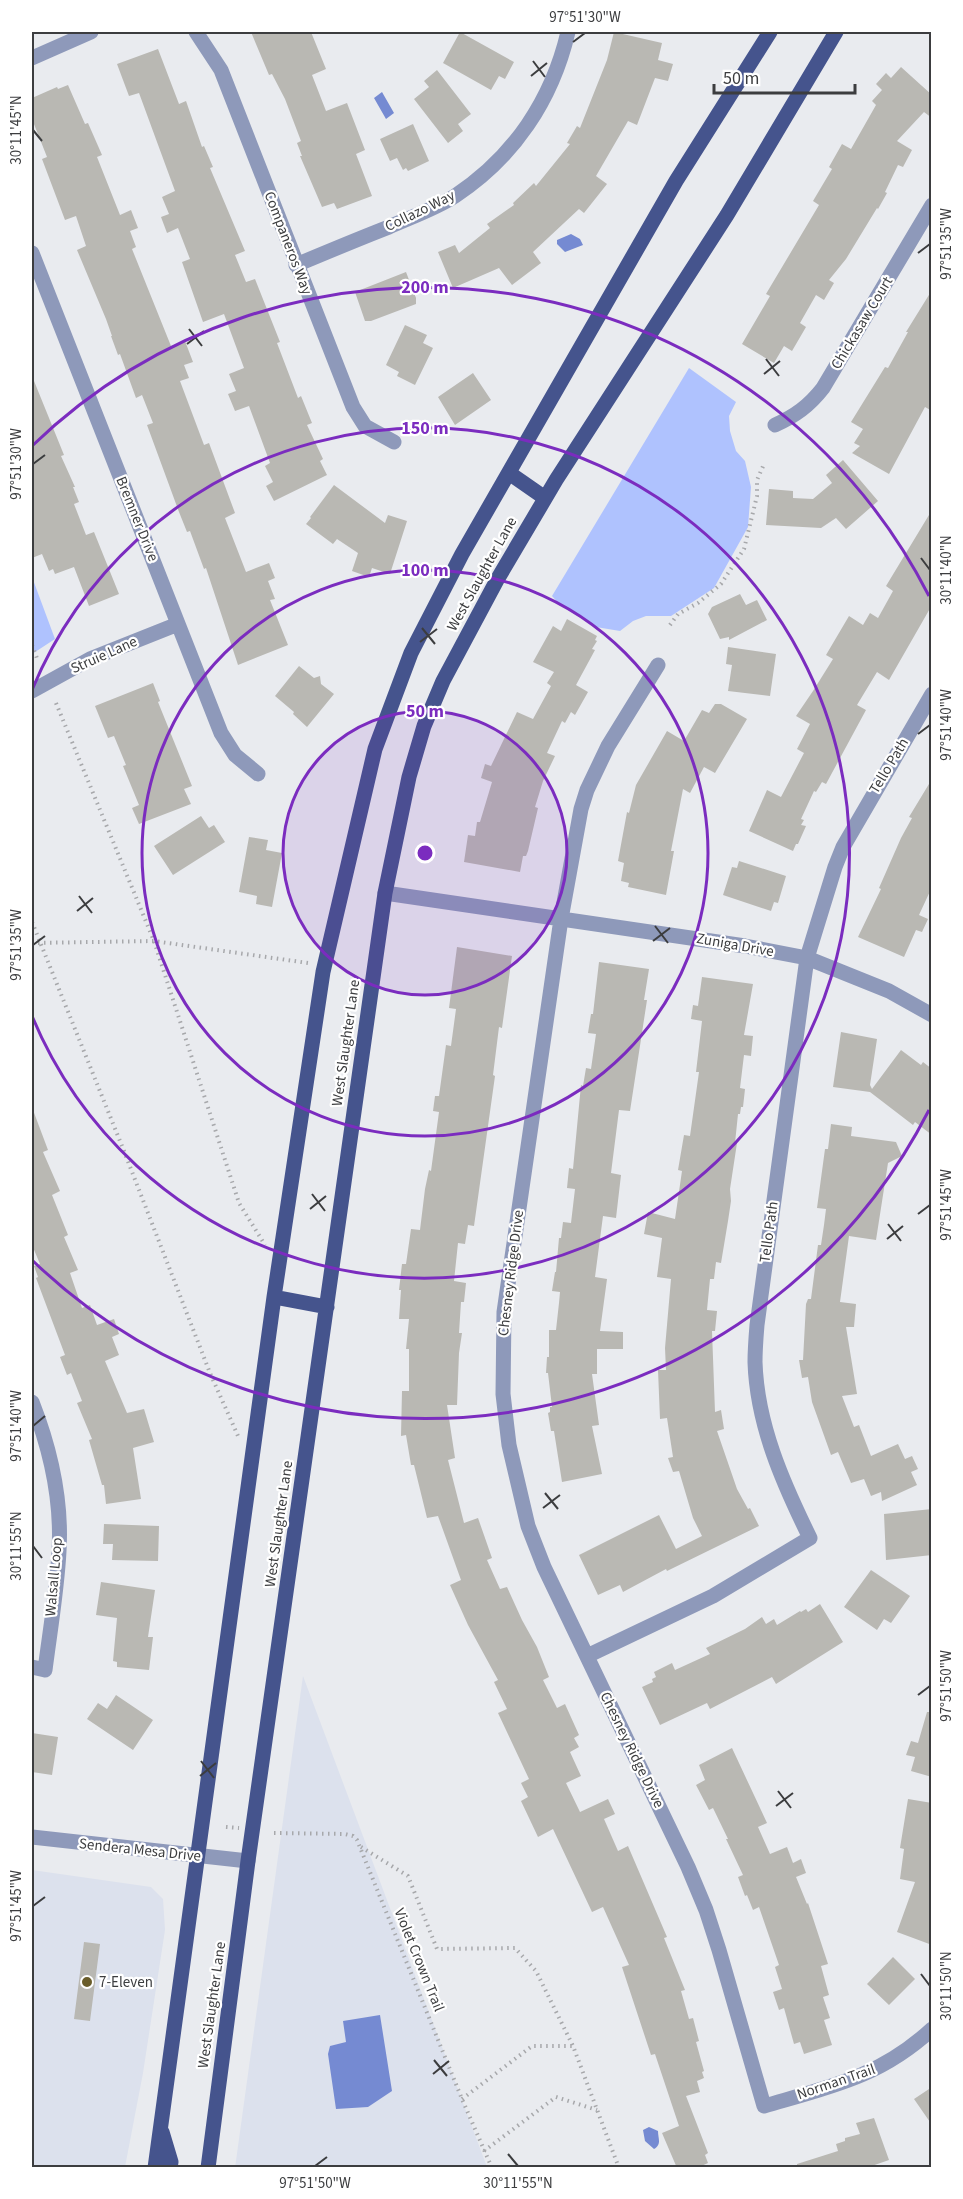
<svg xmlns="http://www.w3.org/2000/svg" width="963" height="2199" viewBox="0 0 963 2199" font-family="'Source Sans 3',sans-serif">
	<rect width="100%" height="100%" fill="#e9ebef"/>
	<!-- built -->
	<path fill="#dce1ed" d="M303,1676L487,2167L235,2168Z
		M32,1870L151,1887L163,1899L165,1930L143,2073L125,2167L32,2168Z"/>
	<!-- green -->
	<path fill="#afc2fe" d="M689,368L736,402L729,416L730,431L736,451L745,461L751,487L748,527L714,588L671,616H646L633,621L620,631L596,627L560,605L552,596Z
		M32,577L55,639L32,654Z"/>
	<!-- water -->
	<path fill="#758ad2" d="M382,92L394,113L386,119L374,98Z
		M571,234L580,239L583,245L565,252L557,244V240Z
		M380,2015L392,2091L368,2107L336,2109L328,2054L330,2046L346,2042L343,2021Z
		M649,2127L658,2131C658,2139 662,2144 654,2149L645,2141L643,2130Z"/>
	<!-- building -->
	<path fill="#b9b8b3" d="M251,32H311L326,69L312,75L326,111L347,103L365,150L356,154L372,196L337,209L334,203L322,207L300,156H302L297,143L301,141L285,99L272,74L269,75Z
		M460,32L514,62L505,79L499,76L491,90L443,63Z
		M614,32L662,43L658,60L673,64L668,81L655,78L637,125L628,121L596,176L607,184L584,213L579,209L533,252L541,263L512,285L499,268L453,288L438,252L455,245L459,253L490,228L487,224L514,205L513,203L534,183L536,186L570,144L567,143L577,126L580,128L607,60Z
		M158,49L179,104L186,101L202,147L204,146L213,167L210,168L245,251L235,255L246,282L255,279L280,342L277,343L298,398L301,396L312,423L307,425L323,459L320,461L327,475L274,501L266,486L273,482L265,466L270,463L249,406L235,411L228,394L236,391L229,374L244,368L224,314L203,322L182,262L190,259L178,228L167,233L161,217L169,214L162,197L175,191L139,93L129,96L117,64Z
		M901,67L932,95V118L924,112L897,141L912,150L903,167L898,165L885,192L887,193L878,209L877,208L846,259L829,280L834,283L824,300L816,295L800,323L806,327L792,351L784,346L774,363L742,344L770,296L766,294L819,205L813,201L832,169L829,167L842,144L851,149L876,105L872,101L882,90L876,84L886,73L891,78Z
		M437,70L471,114L458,124L463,131L448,143L414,99L429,87L424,81Z
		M68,85L85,124L88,123L102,155L97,157L120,215L131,210L138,228L130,231L136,247L132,249L171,346L185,341L193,362L184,365L189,378L180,381L204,445L209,443L235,513L225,518L246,572L269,563L275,578L268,581L275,599L270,600L288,645L238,665L206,568L204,569L190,531L187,532L179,512L147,425L153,423L142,395L136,398L120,354L118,355L111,336H112L106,319L77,250L86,246L76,216L65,220L42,159L47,157L32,119V98L57,87L58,89Z
		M413,124L429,161L408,171L406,168L403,170L397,158L390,161L380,139Z
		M406,272L416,298V304L371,321H365L355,292Z
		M932,290V411L925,407L889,474L852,453L860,446L854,443L863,429L851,422L885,367L888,368L908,332H906Z
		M405,325L427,335L423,343L433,348L415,385L397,376L399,372L386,365Z
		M473,373L491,400L455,425L438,397Z
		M32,376L64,455L61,456L75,487H73L79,502L74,504L86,535L94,532L119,594L89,606L74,567L55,574L53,569L49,571L42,554L32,558Z
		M843,460L878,501L846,529L836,518L821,528L766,525L769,489L793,491V498L813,499L832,483L826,475Z
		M334,485L385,523L388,515L407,521L390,574L372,568L369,577L352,571L358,553L337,539L333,544L306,524L311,518L310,517Z
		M932,510V605L889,680L877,672L857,705L866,710L826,784L822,782L816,792L814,791L801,819L804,820L801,825L806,826L798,844H796L793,851L749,831L767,790L781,797L804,753L797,749L810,724L796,716L813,691L833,659L826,655L849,616L863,625L870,613L878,618L893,591L886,586Z
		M740,594L746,605L757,600L767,620L729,640V637L720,639L708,614L712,607Z
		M567,619L597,636L595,640L597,641L592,649L595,650L576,685L588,692L575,715L571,712L565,723L562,721L547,753L555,756L543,781L535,807L538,808L528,851L526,856H523L520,872L464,862L468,835L475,836L477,822H480L492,782L481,778L485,764L491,766L517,712L533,719L551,686L547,683L554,672L533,662L553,626L561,631Z
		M728,647L776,654L770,696L728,691L732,665L726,664Z
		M299,666L314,678L320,676L321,684L334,694L307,727L293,714L294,712L275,696Z
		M153,683L160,701L158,702L192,786L184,789L191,804L139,824L132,808L139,805L123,766L126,765L114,736L108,738L95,706Z
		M715,704H721L747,719L715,773L704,767L690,793L683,789L671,851H674L666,895L628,887L629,883L621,881L624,863L618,861L627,812L629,813L636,785L667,731L684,741L702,710L709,713Z
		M932,779V887L919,915L928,919L922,932L916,930L904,957L858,937L881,889L879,888L901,838L912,818L909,817Z
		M201,816L209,828L214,825L225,842L173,875L154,846Z
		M249,837L268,840L266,850L282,853L272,907L256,904L257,896L239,892Z
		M739,861L786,876L778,903L774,902L771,911L723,895L732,867L737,868Z
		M457,947L512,956L502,1028L499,1027L493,1075L495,1076L474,1226L468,1225L465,1244L458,1243L454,1281L466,1283L464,1302H461L459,1333H462L459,1353L457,1405H447L455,1458L448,1460L464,1523L478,1518L492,1558L487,1560L500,1589L507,1587L522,1620L537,1647L549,1677L543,1680L557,1708L565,1704L579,1735L574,1738L579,1747L570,1752L581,1776L566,1783L580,1812L608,1799L615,1814L604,1819L618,1851L628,1846L667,1937L664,1938L685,1990L681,1991L689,2019L693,2018L699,2041L696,2042L704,2071L702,2072L704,2078L697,2081L700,2092L686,2096L708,2153L705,2155L708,2163L697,2168H677L662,2133L679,2126L655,2054L651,2055L622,1967L629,1965L603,1907L592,1912L553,1829L538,1837L521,1801L528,1797L521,1783L529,1779L498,1713L507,1709L494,1682L498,1680L468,1625L450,1585L461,1580L438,1516L427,1518L414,1465H411L406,1435L401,1436L402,1391H409V1349H406L409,1319H399L401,1290H399L402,1264H406L411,1229L420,1230L425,1189L429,1170L431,1171L439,1112L433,1111L435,1096H439L446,1045L451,1046L456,1009L449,1008Z
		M599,962L649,969L644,1000H647L630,1111L619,1110L611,1173L621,1175L616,1218L603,1216L595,1277L607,1279L600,1331L623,1332V1349H597V1374H592L599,1425L592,1426L602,1474L562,1482L554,1431H551L548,1413L550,1412V1407H552L548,1373H546L547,1357H549V1330H556L559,1303L560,1292L552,1291L555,1272H556L559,1238H561L563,1222L571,1223L575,1189L567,1188L569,1168L573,1169L581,1085L583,1086L586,1068L591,1069L596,1034L588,1033L591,1014H593Z
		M702,977L753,984L744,1035L753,1036L751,1056L744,1055L740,1088L745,1089L743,1107H741L740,1114H738L735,1143H737L730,1189L731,1201L728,1221L721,1263L716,1262L714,1279H710L707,1310L717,1311L715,1331H712L715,1412L721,1410L724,1429L717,1431L737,1489L748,1509L750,1508L759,1526L667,1571L666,1569L623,1592L620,1585L598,1595L579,1555L659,1515L676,1549L702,1536L693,1518L679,1471L673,1472L668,1458L673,1457L667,1418L660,1419L658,1370H666L665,1348L671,1279L657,1277L662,1238L644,1234L648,1212L675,1219L682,1171L678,1170L684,1135L690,1136L699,1072H696L702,1021L691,1019L693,1005L698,1006Z
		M841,1032L877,1039L870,1085L872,1089L901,1050L921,1065L923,1062L932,1069V1135L915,1122L913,1125L870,1092L833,1087Z
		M33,1110L48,1150L43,1152L60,1191L52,1195L68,1235L64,1237L78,1270L70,1273L82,1308L90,1305L97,1325L114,1319L119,1334L112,1337L119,1355L105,1361L127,1413L144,1409L154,1442L133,1448L141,1499L106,1504L104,1485H102L89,1440L92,1439L77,1403L82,1401L71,1373L67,1375L60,1357L65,1355L36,1278L38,1277L34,1266L40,1264L32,1245Z
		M831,1124L852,1127L851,1136L896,1142L902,1156L888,1163L876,1240L849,1236L840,1302L856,1304L854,1327H846L857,1394L842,1396L854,1427L859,1425L871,1456L898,1444L905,1459L912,1456L918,1469L911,1472L917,1485L882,1501L881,1492L871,1496L864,1479L851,1483L838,1452L831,1455L812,1402L808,1377L802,1378L799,1360H803L806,1304L808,1299H811L818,1245H821L824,1225L826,1209L817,1208L825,1149H828Z
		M932,1509V1555L886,1560L884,1514Z
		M104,1524L159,1526L158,1561L112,1560L113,1544H103Z
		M871,1570L910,1596L891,1623L884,1619L877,1630L844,1607Z
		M101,1582L155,1590L148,1637H153L149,1670L117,1667V1662L113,1661L117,1618L96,1615Z
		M820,1604L843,1642L776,1684L772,1677L710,1709L707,1703L660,1725L642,1687L653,1682L652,1679L656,1677L654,1672L672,1663L675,1670L710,1654L706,1648L745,1629L762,1617L766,1624L774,1619L777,1625L800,1611L801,1612L806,1609L808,1612Z
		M116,1695L153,1720L133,1750L87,1719L98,1703L107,1709Z
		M927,1712H932V1777L911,1771L915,1757L906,1755L911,1741L918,1743Z
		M32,1733L58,1737L52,1775L32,1772Z
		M732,1748L767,1823L758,1827L770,1854L787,1847L793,1863L801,1859L806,1873L796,1877L807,1904L808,1903L828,1964L821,1966L829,1995L823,1997L830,2018L824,2020L832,2045L804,2054L800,2042L794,2044L784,2008L779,2010L773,1992L782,1989L775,1967L779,1965L759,1907L753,1910L747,1895L745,1896L738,1877L743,1875L726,1839H728L713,1808L709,1810L696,1785L705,1780L699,1765Z
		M908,1799L932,1803V1945L897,1932L915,1882L900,1879L904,1849L900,1848Z
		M84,1942L100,1944L90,2021L74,2019Z
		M893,1957L915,1979L889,2005L867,1984Z
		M932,2087V2125L914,2099Z
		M874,2118L889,2160L866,2168H797V2164L838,2151L836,2144L845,2141V2138L860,2134L856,2123Z"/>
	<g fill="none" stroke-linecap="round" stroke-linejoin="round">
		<!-- path -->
		<path stroke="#a7a8ab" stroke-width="4" stroke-dasharray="1.5 4.5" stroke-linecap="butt" d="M670,625L678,614L698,603L721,584L744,549L757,496V480L764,464
			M32,645L38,661
			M56,703L154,941L239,1203L265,1245
			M32,922L122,1146L210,1373L238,1436
			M32,943L154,941L308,963
			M226,1827L239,1828
			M274,1833L345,1834L353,1836L357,1840L462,2099L492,2168
			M361,1847L408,1876L437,1949L515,1948L536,1971L573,2046L619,2168
			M462,2099L532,2046H573
			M484,2151L556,2097L597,2110"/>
		<!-- minor -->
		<path stroke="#8e99ba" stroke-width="15" d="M196,32L221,70L353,407L365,426L394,442
			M32,58L91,32
			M32,253L221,733L235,755L258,774
			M296,265C327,252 358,239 389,227C411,217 435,209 455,196C514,157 552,100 568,32
			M775,425C795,416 809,406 823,388L932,205
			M658,665L608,746L587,790L581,809L561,919L504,1312L503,1394L509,1445L528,1526L544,1567L688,1867L706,1910L719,1950L764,2106C830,2087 880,2077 932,2029
			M32,691L90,659L178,624
			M385,893L745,946L807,958L889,991L932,1015
			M32,1402C50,1448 62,1501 59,1551C57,1590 50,1631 45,1670L32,1667
			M587,1656L713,1596L810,1538C783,1483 757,1425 755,1362C755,1350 756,1337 757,1325L807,958L835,867L843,847L932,694
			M32,1837L248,1861"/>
		<!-- major -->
		<path stroke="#45548d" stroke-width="15" d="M509,473L545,498
			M274,1297L327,1307
			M162,2132L171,2162L170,2168
			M155,2168L274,1297L323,972L375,749L411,653L462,554L676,181L770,32
			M208,2168L248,1861L385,893L409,777L424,726L443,681L497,580L556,480L727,215L836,32"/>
	</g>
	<!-- ticks -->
	<path fill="none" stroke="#3c3d3f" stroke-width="2" d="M573,42L585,33M533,61L545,77M531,76L547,63M33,130L42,141M918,253L930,244M189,329L202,346M187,344L204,331M766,359L779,376M764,374L780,361M33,464L45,455M921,558L930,570M422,628L435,644M420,642L437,629M918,734L930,725M79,896L92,913M77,911L93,898M655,926L668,943M653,941L670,928M33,945L45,936M312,1194L325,1211M310,1209L326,1196M918,1214L930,1205M888,1224L901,1241M887,1239L903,1226M33,1426L45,1416M545,1493L558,1509M543,1508L560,1495M33,1546L42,1558M918,1695L930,1686M201,1761L214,1778M200,1776L216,1763M778,1791L791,1808M776,1806L793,1793M33,1906L45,1897M921,1974L930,1986M434,2060L447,2076M433,2074L449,2061M508,2154L518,2166M315,2166L327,2157"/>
	<!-- distance rings -->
	<circle cx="425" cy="853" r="142" fill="#7b2cbf" fill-opacity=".12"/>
	<g fill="none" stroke="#7b2cbf" stroke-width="3">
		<circle cx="425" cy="853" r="142"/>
		<circle cx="425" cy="853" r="283"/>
		<path d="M32 690A425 425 0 1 1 32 1016"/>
		<path d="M929 1110A566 566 0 0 1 32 1260M32 446A566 566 0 0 1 929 596"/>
	</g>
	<!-- markers -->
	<circle fill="#6a5d2a" stroke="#fff" stroke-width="2" cx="87" cy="1982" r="6"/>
	<g text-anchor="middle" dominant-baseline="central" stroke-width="4.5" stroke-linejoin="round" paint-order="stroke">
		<!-- street labels -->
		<g font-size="15" fill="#3c3d3f" stroke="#fff">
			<text transform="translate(420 211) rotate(-26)">Collazo Way</text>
			<text transform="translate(288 243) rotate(69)">Companeros Way</text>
			<text transform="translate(862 323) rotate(-59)">Chickasaw Court</text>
			<text transform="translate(137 519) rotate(68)">Bremner Drive</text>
			<text transform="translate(482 574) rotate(-61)">West Slaughter Lane</text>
			<text transform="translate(104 655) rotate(-24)">Struie Lane</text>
			<text transform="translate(889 766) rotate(-59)">Tello Path</text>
			<text transform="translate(735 945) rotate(10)">Zuniga Drive</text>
			<text transform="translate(346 1043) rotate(-82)">West Slaughter Lane</text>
			<text transform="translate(769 1232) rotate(-82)">Tello Path</text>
			<text transform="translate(511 1273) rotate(-83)">Chesney Ridge Drive</text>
			<text transform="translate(279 1524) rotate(-82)">West Slaughter Lane</text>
			<text transform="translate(54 1577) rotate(-85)">Walsall Loop</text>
			<text transform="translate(632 1750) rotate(64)">Chesney Ridge Drive</text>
			<text transform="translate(140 1850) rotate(6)">Sendera Mesa Drive</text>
			<text transform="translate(419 1960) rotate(68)">Violet Crown Trail</text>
			<text transform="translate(212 2005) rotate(-82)">West Slaughter Lane</text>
			<text transform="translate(836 2082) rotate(-19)">Norman Trail</text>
		</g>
		<!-- poi labels -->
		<g font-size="15" fill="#3c3d3f" stroke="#fff" text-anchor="start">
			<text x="99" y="1982">7-Eleven</text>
		</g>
	</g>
	<circle cx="425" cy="853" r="9" fill="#7b2cbf" stroke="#fff" stroke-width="3"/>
	<g font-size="18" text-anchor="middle" font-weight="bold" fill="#7b2cbf" stroke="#fff" stroke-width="4.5" stroke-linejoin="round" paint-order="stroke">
		<text x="425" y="293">200 m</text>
		<text x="425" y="434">150 m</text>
		<text x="425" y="576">100 m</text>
		<text x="425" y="717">50 m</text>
	</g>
	<!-- border -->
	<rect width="963" height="2199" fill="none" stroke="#ffffff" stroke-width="66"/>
	<!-- scale -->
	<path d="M714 84v9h141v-9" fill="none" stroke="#3c3d3f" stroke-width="3"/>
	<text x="723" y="84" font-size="18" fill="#3c3d3f" stroke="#ffffff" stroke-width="4.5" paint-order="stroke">50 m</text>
	<rect x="33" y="33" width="897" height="2133" fill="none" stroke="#3c3d3f" stroke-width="2"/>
	<g font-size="15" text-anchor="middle" fill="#3c3d3f">
		<text x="585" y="22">97°51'30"W</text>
		<text transform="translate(16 130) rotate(-90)" y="5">30°11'45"N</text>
		<text transform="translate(946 244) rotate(-90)" y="5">97°51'35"W</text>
		<text transform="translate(16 464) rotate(-90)" y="5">97°51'30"W</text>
		<text transform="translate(946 570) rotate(-90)" y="5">30°11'40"N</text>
		<text transform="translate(946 725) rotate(-90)" y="5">97°51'40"W</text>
		<text transform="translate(16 945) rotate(-90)" y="5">97°51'35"W</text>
		<text transform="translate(946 1205) rotate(-90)" y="5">97°51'45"W</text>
		<text transform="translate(16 1426) rotate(-90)" y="5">97°51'40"W</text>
		<text transform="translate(16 1546) rotate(-90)" y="5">30°11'55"N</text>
		<text transform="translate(946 1686) rotate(-90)" y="5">97°51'50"W</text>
		<text transform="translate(16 1906) rotate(-90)" y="5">97°51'45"W</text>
		<text transform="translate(946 1986) rotate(-90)" y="5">30°11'50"N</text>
		<text x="315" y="2188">97°51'50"W</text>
		<text x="518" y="2188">30°11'55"N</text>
	</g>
</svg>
